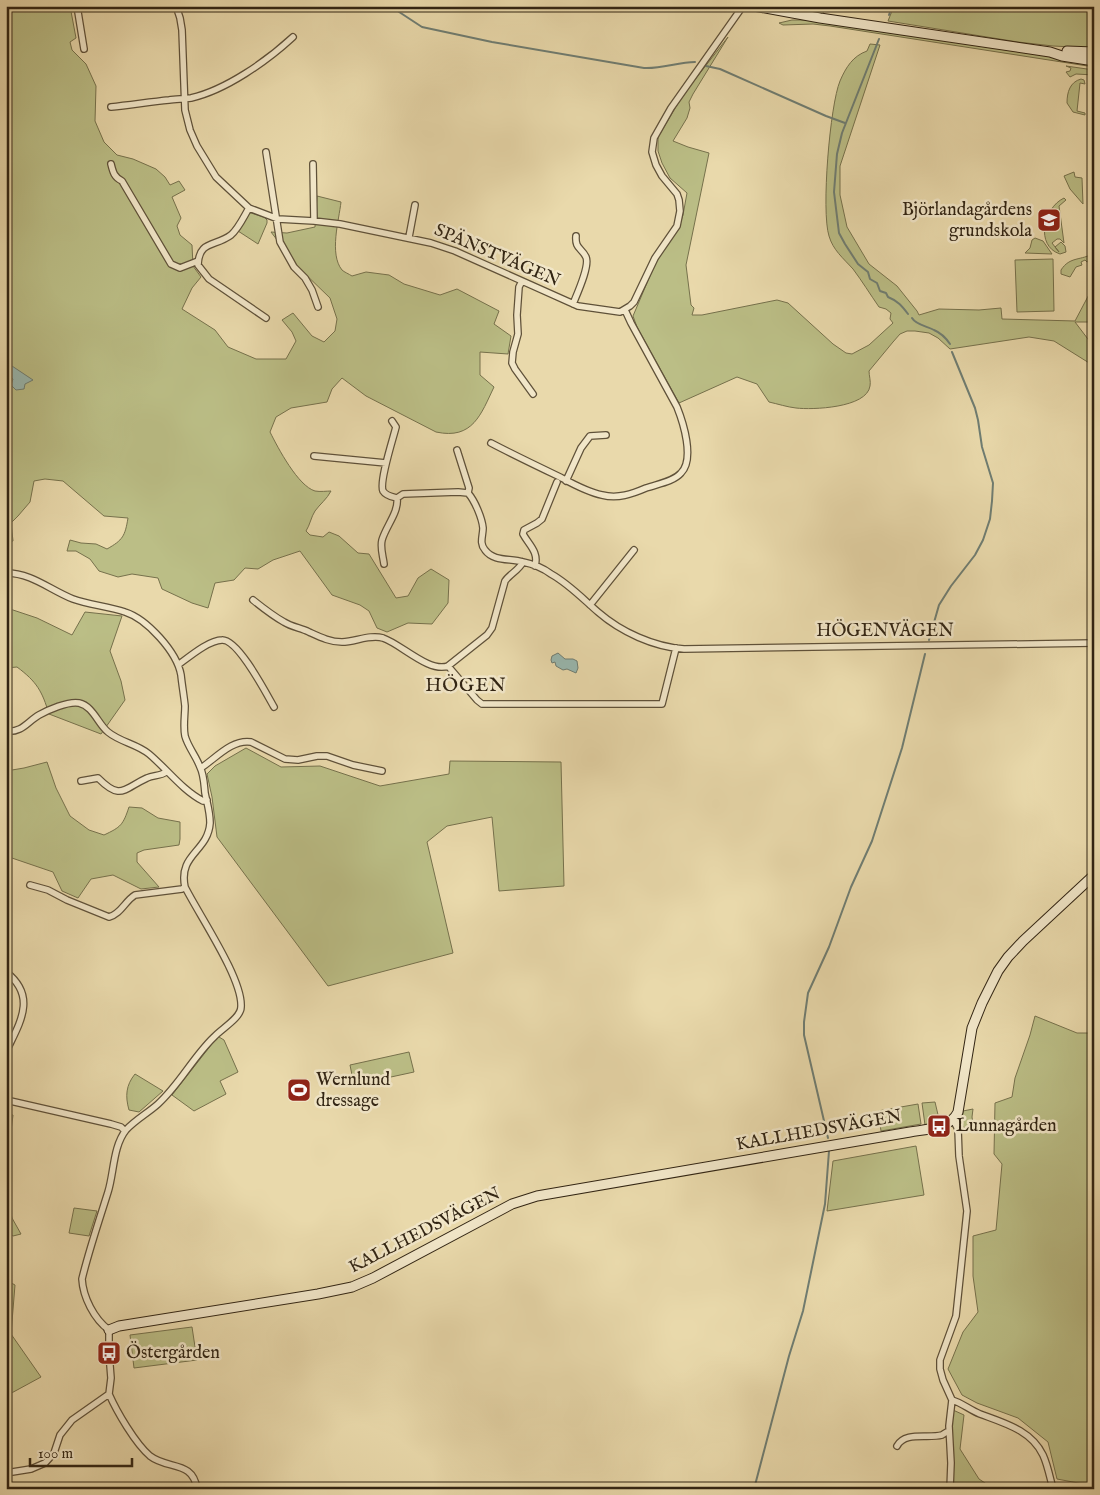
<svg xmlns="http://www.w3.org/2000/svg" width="1100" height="1495" viewBox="0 0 1100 1495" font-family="'IM FELL English',serif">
	<rect width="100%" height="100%" fill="#e9d9ab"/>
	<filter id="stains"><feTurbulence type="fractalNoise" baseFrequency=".004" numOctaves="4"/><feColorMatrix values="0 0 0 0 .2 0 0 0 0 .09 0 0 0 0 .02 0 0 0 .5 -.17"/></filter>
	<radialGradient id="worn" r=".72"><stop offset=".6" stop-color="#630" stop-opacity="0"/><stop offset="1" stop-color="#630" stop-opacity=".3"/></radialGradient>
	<!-- green -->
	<path fill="#bbbe86" stroke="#76714c" d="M6,6H70L76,38L70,42L72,50L86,64L96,86L95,121L104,142L117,155L133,159L156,169L165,177L170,185L179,181L185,190L172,197L181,218L177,226L180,235L192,245L193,266L201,277L192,288L182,309L215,330L228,347L256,359H286L296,341L292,332L282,320L293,313L312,336L324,342L335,331L337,319L330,298L297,266L271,232L287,233L315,227L317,196L341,202C339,220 329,254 342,270C344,272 349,274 352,276L366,272L389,275L404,284L440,295L457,289L499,311L494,324L511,336L508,354L480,352V375L494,387C481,414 473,440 436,432L366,396L342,378L332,389L327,402L291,408L276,417L270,432C278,448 298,486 315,491C320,492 327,491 331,491C327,499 320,504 315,511C311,517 310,525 306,531L310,535L323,537L329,532L339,536L358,553L369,554L396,598L408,596L418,578L431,569L449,580L448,603L432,624L408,623L387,632L377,628L369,611L360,605L332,595L300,551L273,560L258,569L245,568L234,580L215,583L208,608L192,603L162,589L158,578L132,574L118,577L99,571L90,559L76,551H67L70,540L81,543L96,544L107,549C123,540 125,536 128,518L104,516L63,481L45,479L34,481L30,502L18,516L11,523L13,541L6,543V374L14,379L24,389L9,364L6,365Z
		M776,6H824L823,15Z
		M894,6H1094V48L1053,46L1018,42L888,21Z
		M792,20H809L1012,50L1094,64V67L830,26L813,24L783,25L779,23Z
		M728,37L693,94L689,102L690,108L687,118L673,141L688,147L709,153L686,265L691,305L694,308L692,315H702L777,300L788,303L833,344L846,353L852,354L869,345L893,323L890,319L891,313L886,309L879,307C870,294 862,281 853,269C843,258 833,250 829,236C821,211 830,105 840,81C846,67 853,56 867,51L870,44L880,45L840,166V195L847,227L869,264L897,286L917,311L919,315L939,309L979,310L1001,308L1002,319L1075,321L1094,285V322H1075L1094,347V366L1054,341L1029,337L950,349L938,338L929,333L915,331H907L900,334L893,342L869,371C869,375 871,382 870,386C867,408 812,410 796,408C787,407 778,404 769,402L757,384L737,377L679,403L637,327L633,316L655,264L679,226L683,215L687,193L670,178L662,163L658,151V137L683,95Z
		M1066,66L1094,70V75L1076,74L1070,77L1066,72L1070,71L1071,68Z
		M1081,79L1084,80L1085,84L1080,83L1077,111L1085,113V115L1073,112L1067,103C1067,92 1070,82 1081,79Z
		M1074,172L1075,177L1082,178L1083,204L1070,189L1064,176Z
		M1064,198L1066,200L1059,206L1064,243L1060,239H1057L1052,243L1059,252L1055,247L1061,242L1065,246L1066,252L1060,254C1035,246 1043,208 1064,198Z
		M251,213L264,217L267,220V223L258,244L238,231L248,214Z
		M1035,238L1043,241L1052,254L1025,253L1030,248L1032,240Z
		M1094,253V259L1087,262L1085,260L1081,262L1082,265L1076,267L1070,277L1061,274V270C1070,256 1081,261 1094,253Z
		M1053,259L1054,311L1017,312L1015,260Z
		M10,609L37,618L72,635L85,612L122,616L110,651L121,681L125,700L101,734L49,714C42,691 37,682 17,667L6,668V627Z
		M246,748L281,767L320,766L380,786L449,774L450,761L561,762L564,886L499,891L492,817L447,826L427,842L453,953L328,986L217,837L212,797L207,774L215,766Z
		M47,762L56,788L70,816L89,830L104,835C121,827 123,825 129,807L142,808L158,818L180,822V839L179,845L144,850L137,853V862L159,887L141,889L113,875L91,879L78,898L62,891L53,872L6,856V771L24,768Z
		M1035,1016L1077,1033H1094V1486L1057,1479L1048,1442L1018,1418L977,1403L962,1395L948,1369L963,1332L978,1312L973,1276V1236L996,1230L1002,1164L994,1154L995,1103L1012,1097L1015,1078L1030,1035Z
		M219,1037L224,1040L238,1072L220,1081L226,1094L194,1111L172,1095L215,1040Z
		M409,1052L414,1072L354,1085L350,1065Z
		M135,1074L163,1091L139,1112L129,1110C125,1096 126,1085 135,1074Z
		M935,1102L939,1119L935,1122L925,1125L922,1103Z
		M918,1104L921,1124L881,1131L878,1111Z
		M973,1109L972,1117L973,1124L971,1130L967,1129L963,1127L962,1121L963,1111Z
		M6,1114L13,1115L6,1171Z
		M916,1146L924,1195L827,1211L833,1161Z
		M6,1189L12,1218L21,1234L13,1236L6,1231Z
		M74,1208L97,1211L89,1236L69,1233Z
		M6,1280L15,1285L11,1334L41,1377L6,1396Z
		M192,1327L197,1360L134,1368L130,1335Z
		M953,1410L964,1415L960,1449L979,1479L994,1489H953L951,1431Z"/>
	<!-- water -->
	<path fill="#99b9b1" stroke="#6f7d72" d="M9,364L33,380L25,384L24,389L16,390L11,385L13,379L6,374V365Z
		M558,653L565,659H573L577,661L578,668L576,673L567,669L563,670L556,666L555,662L552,663L551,660L552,656Z"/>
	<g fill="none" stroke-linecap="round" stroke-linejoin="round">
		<!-- stream -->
		<path stroke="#6f7d72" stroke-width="2" d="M390,6L422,27L492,42L644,68C662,69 678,62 695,62
			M889,15L892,6
			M879,39L842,133L837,154L834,192L839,233L845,244L858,264L868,272L870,279L877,283L880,291L886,293L888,297C898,301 902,306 908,314
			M706,66L720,69L826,116L845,123
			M912,318C916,325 927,326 934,330C941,333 946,338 950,344
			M929,640L939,605L951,586L975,555L983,540L990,519L992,501L993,483L982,447L978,420L975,408L952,352
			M828,1138L804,1035V1022L808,993L829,947L851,887L872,841L902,748L925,654
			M754,1489L789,1356L803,1311L825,1204L829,1151"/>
		<!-- street casing -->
		<g stroke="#5f5139" stroke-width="8">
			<path id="street" d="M77,6L84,49
				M176,6L180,18L182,30L185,110L190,130L197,146L216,177L249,208L278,219L314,221L340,224L431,243L455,251L578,306L620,312L630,306L634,302L655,258L677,226L680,211L679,200L677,194L662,176L656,165L652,152L654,138L671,108L743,6
				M111,107C130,105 150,102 169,100C176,99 184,99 191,98C226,90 267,61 293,37
				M266,152L280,242L294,267L305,278L312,290L318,307
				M111,164C113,172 114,177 122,181L171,264L180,268L198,261
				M313,164L314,221
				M249,208C244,216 239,228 231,235C215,247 199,240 198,265L209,279L266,318
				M409,237L415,205
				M522,281L519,287L517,315L518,334L513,352L512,363L515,369L533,394
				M573,304C577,294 590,266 586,257C581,247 575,249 576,236
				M392,421L396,427C393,439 379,482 383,491C386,496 393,497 397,498L403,494L458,492L468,493C475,501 482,518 483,528C483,536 479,543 485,550C494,562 510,558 523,562C533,564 543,568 551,574C569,584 583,599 598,612C621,632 654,647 684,649L1094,643
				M491,443C514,455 537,466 560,477C573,484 587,492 602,495C618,499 632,494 646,488C657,484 673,482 681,473C695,459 683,422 677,407L631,323L625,310
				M457,450L469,488L468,493
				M314,456L386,463
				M566,481L581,448L590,436L606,435
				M384,564C383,556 380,548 382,540C386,526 399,512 397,498
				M535,566C539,552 529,545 523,534L524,530L537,523L542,519L557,482
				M6,573C32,573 50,590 73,599C89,605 108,606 125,612C147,619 177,652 181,675C182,685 184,696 185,706C185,716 183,726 185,736C188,747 196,756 200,767C204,775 204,784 205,793C207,803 210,812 210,823C208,852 178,854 185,887C199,915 243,979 241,1007C241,1018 221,1029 214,1037C193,1057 180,1084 158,1104C148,1113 135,1120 126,1130C113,1146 114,1173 108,1192C99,1221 89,1250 82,1279C83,1297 94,1319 109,1330V1353L111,1378L109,1394L72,1420L60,1435L54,1453L45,1463L31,1469L6,1473
				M253,600C263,608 273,616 284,622C292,627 301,628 309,632C320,637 330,642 342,642C355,642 370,634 383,638C401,644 429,673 448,666L487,635L492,628L505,581C510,574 519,570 523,562
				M590,605L634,550
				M178,665C189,657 209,640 222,640C238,639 266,693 274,707
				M448,666L477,700L482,704H662L676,648
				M6,731C22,733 27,722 39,715C48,710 68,701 79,703C93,706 98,724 108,732C120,742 137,744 149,754C167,769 182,790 203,801L207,800
				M201,768C216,758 232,739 251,742L285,759L298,760L317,756H327L353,765L382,771
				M81,781L98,778C121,801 123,789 147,778C153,775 161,776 166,772
				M30,885L48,890L67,900L109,917C121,914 125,901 135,895L182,889L185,887
				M6,972C38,997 19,1024 6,1052
				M6,1100L111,1124L121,1127L125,1131
				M109,1394C117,1412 135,1443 150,1456C168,1470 193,1460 197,1489
				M952,1400C962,1403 970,1410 980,1414C1004,1423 1031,1430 1043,1455C1048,1466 1050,1478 1053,1489
				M897,1446C905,1431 928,1439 942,1435C944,1434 946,1432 949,1431
				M950,1489L951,1463L949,1426L952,1400L943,1380L940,1369V1360L956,1316L967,1211L959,1156L958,1129L953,1120"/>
		</g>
		<!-- secondary casing -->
		<g stroke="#312413" stroke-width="11">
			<path id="secondary" d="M754,6L820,18L1050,52L1062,56L1094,61
				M1067,51L1094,52
				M109,1330L119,1326L318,1294L352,1287L373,1278L512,1204L537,1196L910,1132C926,1129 950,1129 958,1112L972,1028L982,1003L998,971L1008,957L1023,941L1094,875"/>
		</g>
		<!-- street -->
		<use href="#street" stroke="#f1e6c8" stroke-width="5.5"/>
		<!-- secondary -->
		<use href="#secondary" stroke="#f1e6c8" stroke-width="9"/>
	</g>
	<!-- icons -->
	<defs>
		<g id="school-square" transform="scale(1.25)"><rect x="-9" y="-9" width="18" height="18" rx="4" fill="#8f2418" stroke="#f1e6c8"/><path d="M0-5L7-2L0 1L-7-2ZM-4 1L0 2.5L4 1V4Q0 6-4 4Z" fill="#fff"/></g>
		<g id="stadium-square" transform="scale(1.25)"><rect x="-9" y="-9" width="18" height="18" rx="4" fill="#8f2418" stroke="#f1e6c8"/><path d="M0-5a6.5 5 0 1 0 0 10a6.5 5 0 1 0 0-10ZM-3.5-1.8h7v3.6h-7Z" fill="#fff"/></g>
		<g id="bus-square" transform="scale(1.25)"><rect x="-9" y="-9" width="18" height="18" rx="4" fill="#8f2418" stroke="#f1e6c8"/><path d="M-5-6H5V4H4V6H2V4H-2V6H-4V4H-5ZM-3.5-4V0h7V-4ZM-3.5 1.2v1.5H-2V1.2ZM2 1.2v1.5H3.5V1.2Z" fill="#fff"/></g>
	</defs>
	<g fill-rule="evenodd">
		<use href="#school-square" x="1049" y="220"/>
		<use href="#stadium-square" x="299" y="1090"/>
		<use href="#bus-square" x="939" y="1126"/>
		<use href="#bus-square" x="109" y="1353"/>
	</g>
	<g text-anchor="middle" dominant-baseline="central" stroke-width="5" stroke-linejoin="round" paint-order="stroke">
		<!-- poi labels -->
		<g font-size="18" fill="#312413" stroke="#f1e6c8" text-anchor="start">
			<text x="1032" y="210" text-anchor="end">Björlandagårdens<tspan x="1032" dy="21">grundskola</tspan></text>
			<text x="316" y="1080">Wernlund<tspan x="316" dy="21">dressage</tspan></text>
			<text x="956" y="1126">Lunnagården</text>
			<text x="126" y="1353">Östergården</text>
		</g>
		<!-- street labels -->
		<g font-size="18" fill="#312413" stroke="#f1e6c8">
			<text transform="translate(497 256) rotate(23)">SPÄNSTVÄGEN</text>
			<text x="885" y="631">HÖGENVÄGEN</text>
			<text transform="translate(819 1131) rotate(-10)">KALLHEDSVÄGEN</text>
			<text transform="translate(425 1231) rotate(-27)">KALLHEDSVÄGEN</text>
		</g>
		<!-- neighbourhood labels -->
		<g font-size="19" letter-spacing="1" fill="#312413" stroke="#f1e6c8">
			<text x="466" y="686">HÖGEN</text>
		</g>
	</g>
	<!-- margin -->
	<rect width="1100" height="1495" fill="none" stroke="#e9d9ab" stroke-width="25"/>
	<rect x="8" y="8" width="1085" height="1480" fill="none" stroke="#312413" stroke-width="2.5"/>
	<rect x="12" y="12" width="1075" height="1470" fill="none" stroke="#312413"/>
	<!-- scale -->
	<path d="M30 1458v8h102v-8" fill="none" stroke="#312413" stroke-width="2.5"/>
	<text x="38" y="1458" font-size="15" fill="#312413" stroke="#f1e6c8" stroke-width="4" paint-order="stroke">100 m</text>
	<rect width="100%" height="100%" filter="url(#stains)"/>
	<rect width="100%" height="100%" fill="url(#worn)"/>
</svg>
